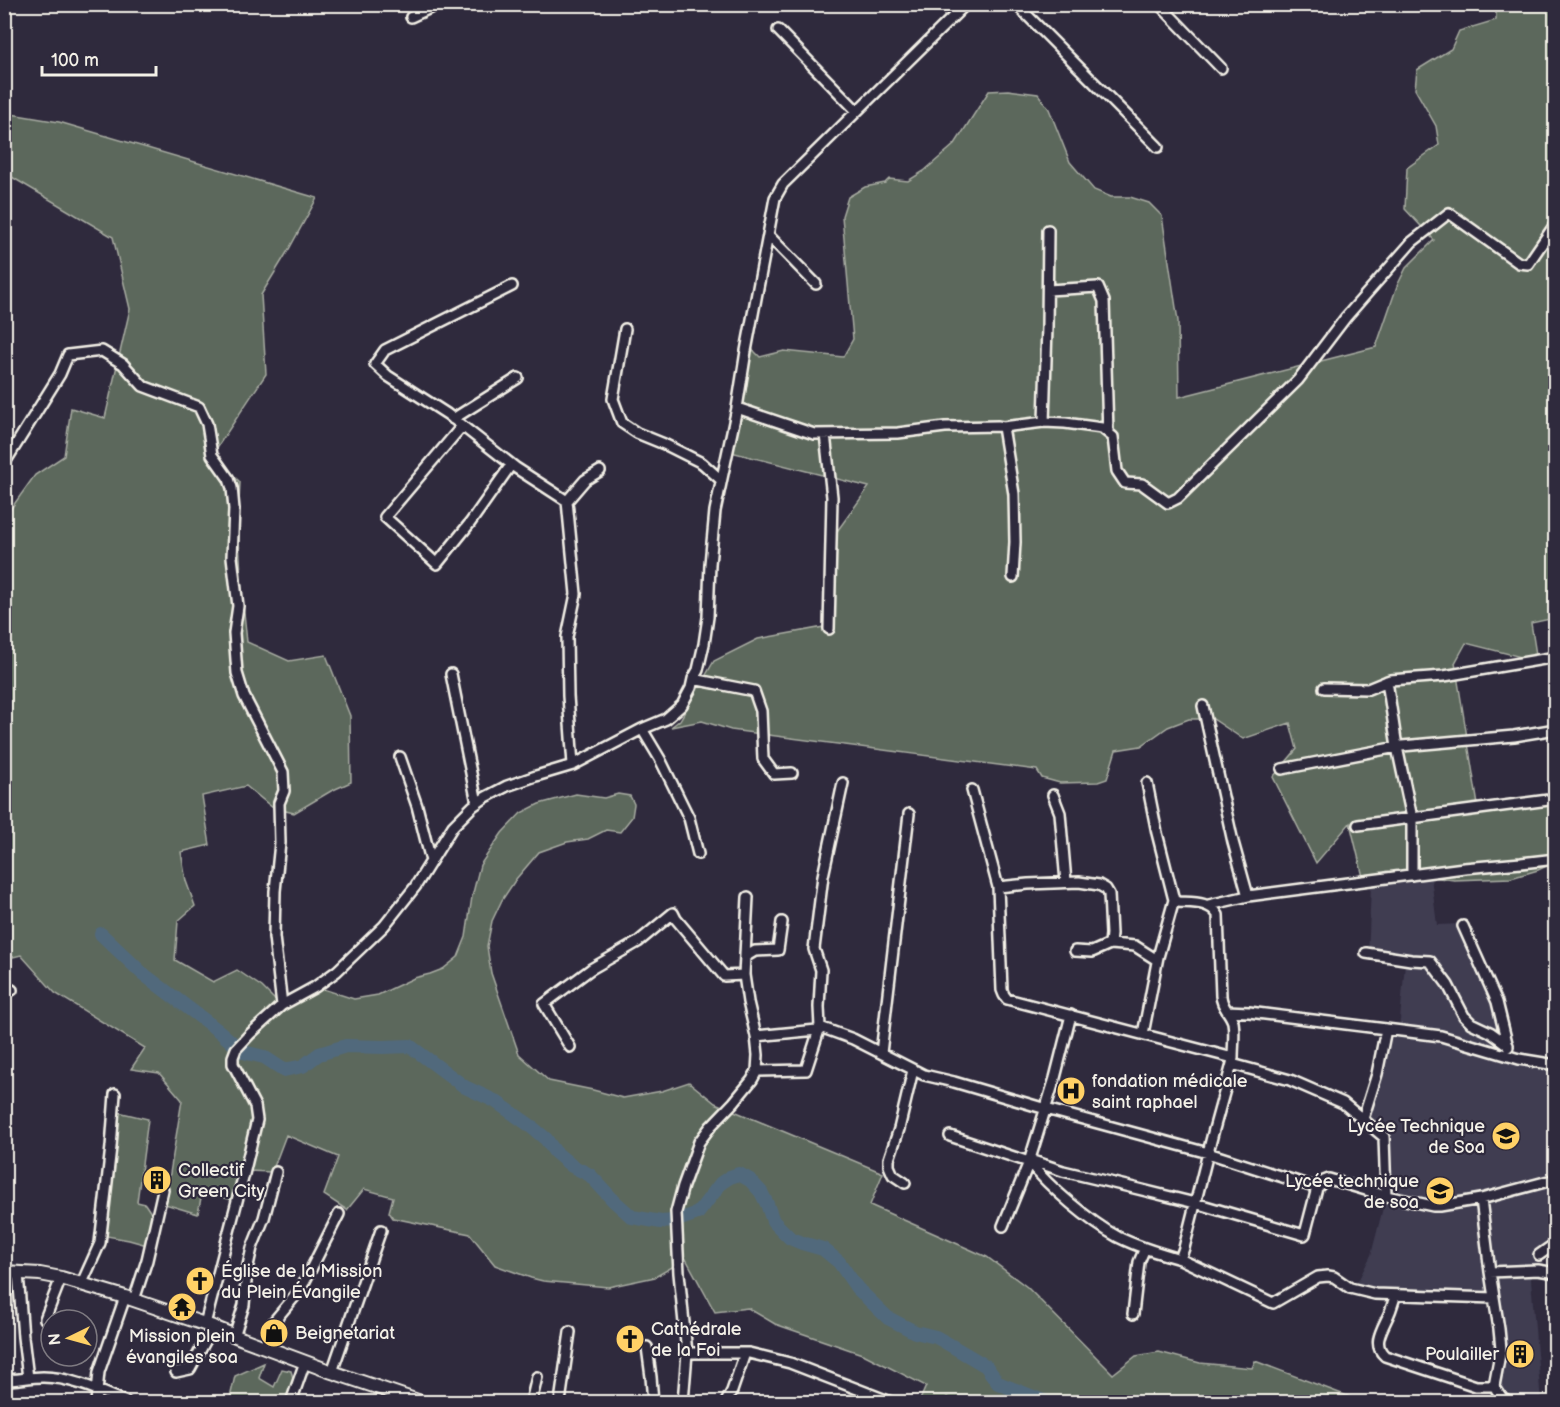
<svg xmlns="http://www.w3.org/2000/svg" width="1560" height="1407" viewBox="0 0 1560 1407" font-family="'Balsamiq Sans',sans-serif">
	<rect width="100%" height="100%" fill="#2f2a3d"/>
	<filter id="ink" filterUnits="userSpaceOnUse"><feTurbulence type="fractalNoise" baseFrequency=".0167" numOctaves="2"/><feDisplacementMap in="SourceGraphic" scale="12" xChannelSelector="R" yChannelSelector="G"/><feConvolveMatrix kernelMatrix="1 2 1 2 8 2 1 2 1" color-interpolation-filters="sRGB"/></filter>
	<g filter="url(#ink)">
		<!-- built -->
		<path fill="#3f3c51" d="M1385,870L1431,877L1437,925L1461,924L1487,978L1507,1052H1525L1520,1058L1555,1065V1249L1530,1267L1541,1402H1509L1495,1387L1501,1349L1491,1303L1426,1298L1403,1303L1351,1295L1371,1255L1386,1196L1384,1137L1363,1119L1386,1029L1399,1031L1405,963L1368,958L1371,885Z"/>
		<!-- green -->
		<path fill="#5c685c" stroke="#a8aca2" stroke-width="1.5" d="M1496,5H1555V618L1531,623L1537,661L1466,643L1455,663L1478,805L1506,807L1555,798V862L1538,870L1511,878L1454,880L1386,871L1371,885L1364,881L1350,823L1316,863L1273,777L1297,749L1290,723L1243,739L1213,719H1189L1168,727L1141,746L1116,750L1107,779L1098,782L1060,783L1042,778L1037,770L731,730L702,721L671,727L680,720L714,661L758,639L829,626L830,541L869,487L727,451L751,348L760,357L784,351L843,357L853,339L842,216L848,197L865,187L885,183L889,179L908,181L924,171L955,144L989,91L1008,90L1038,94L1049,109L1070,162L1094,190L1111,197H1130L1149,203L1162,216L1178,321L1179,397L1376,347L1397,286L1406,268L1434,240L1405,209L1407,168L1439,145L1436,126L1415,89L1417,70L1451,49L1459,31L1496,20Z
			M5,113L59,122L317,198L289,249L261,295L266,374L212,455L240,482L238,523L242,593L247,642L289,661L326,655L350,716L351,782L331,791L294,813L273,808L246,786L202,796L210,845L181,852L186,881L195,906L178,921L175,960L213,982L237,970L262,987L284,1009L320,988L354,999L378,995L414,978L430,974L443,969L458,957L466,937L472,897L480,865L502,833L521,813L539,804L576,794L604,798L618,794L630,796L634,804L632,817L620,832L606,830L588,839L567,842L539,852L516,879L502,900L492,921L487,946L491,973L519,1054L549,1081L593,1090L623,1098L662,1091L689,1082L715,1103L883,1173L870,1205L987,1257L1027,1287L1113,1374L1136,1356L1159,1352L1200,1363L1252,1368L1255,1361L1363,1402H959L947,1397L941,1402H924L920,1400L926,1386L865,1355L775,1324L748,1308L715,1312L686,1259L655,1277L608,1287L543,1281L531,1278L495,1265L470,1234L393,1218L389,1212L393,1197L364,1189L347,1210L324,1195L338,1157L286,1135L272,1172L245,1171L237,1201L202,1192L198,1214L165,1204L182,1100L159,1073L131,1069L145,1048L55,993L21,955L5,959V517L35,475L64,456L71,408L105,418L130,309L113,237L5,173Z
			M114,1111L148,1119L137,1202L145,1204L151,1213L147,1245L129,1240L101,1235Z
			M264,1363L259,1378L274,1387L282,1369L291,1371L296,1388L290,1402H229L235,1376Z"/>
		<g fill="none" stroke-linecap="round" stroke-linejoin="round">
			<!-- river -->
			<path stroke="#51697c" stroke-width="14" d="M101,934L142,973L220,1032L243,1052L264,1057L284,1070L303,1066L319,1054L346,1046L383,1047L410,1046L465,1087L495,1101L528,1124L546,1139L555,1152L572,1166L590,1175L613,1200L632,1217L661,1222L674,1221
				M678,1220L698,1213L721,1183L730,1177L739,1174L750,1180L761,1192L767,1204L773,1221L790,1238L802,1243L823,1249L839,1262L857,1288L888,1318L915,1332L936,1337L945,1342L986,1366L998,1383L1046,1402"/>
			<!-- minor casing -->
			<g stroke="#f4f1e8" stroke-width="14">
				<path id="minor" d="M1016,4L1158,147
					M1159,4L1221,68
					M413,7L414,4
					M411,17L439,4
					M778,30L857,111
					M768,235L816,284
					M512,286L385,350L375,364L388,376L447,414L516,468L567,501L576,594L567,637L568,696L573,765
					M1048,290L1098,287L1104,301L1108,433
					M625,329L613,399L622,423L637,433L664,444L702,463L721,480
					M737,408L814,434L898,433L945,427L998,426L1003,427L1044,422L1065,423L1102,428L1113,437L1117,471L1125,483L1142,484L1168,503L1178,498L1298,380L1346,317L1412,242L1449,213L1519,263L1528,264L1556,223
					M453,419L518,378
					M1044,422L1047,327L1048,230
					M462,426L385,517L437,564L470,523L511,465
					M1003,427L1014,494L1015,542L1013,577
					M825,434L832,497L829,629
					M4,464L60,374L68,355L102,351L123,364L143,386L199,407L207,424L212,455L229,479L232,488L234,509L232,557L238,606L234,633L237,673L244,696L283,772L284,791L279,803L280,843L275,891L274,937L282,1005
					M567,501L585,480L600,471
					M451,674L477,803
					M693,679L754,691L761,711L763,759L774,774L792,773
					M1387,681L1397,747L1412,818V875
					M1324,688L1368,689L1390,680L1444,676L1556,657
					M1203,706L1233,842L1248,896L1464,868L1521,863L1556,859
					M642,729L660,759L689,818L698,854
					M400,757L417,806L431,861
					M1282,769L1402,746L1514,736L1556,729
					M972,790L998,887L1002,990L1004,995L1007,999L1233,1058L1232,1064L1290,1080L1343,1103L1384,1137L1386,1196
					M1053,795L1060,813L1066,882
					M1358,825L1556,799
					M998,887L1028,884L1079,882L1099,885L1106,889L1109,894L1111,934L1110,944
					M1174,900L1178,902C1192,903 1210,901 1218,915L1221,996C1222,1008 1230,1012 1233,1022C1235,1033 1233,1046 1233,1058
					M1209,905L1248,896
					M1463,926L1497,1002L1508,1047
					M1075,951L1092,952L1110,944L1135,946L1157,960
					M1366,953L1411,960L1430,961L1448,985L1464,1016L1471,1023L1490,1032L1508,1045
					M745,957L755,951L778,950L782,922
					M4,991L12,990
					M1227,1011L1249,1012L1386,1029L1377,1074L1363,1119
					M1071,1015L1055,1078L1029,1162C1049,1187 1090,1222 1118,1237C1138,1247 1159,1253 1180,1259L1184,1248L1213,1133L1232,1064
					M1386,1029L1441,1036L1519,1059L1556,1065
					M1143,1034L1158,957L1174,900L1157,833L1147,783
					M756,1036L817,1030L820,1027L853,1039L924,1075L954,1082L1046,1109L1208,1153L1317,1188L1324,1181L1329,1179L1386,1196L1433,1206H1440L1481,1199L1556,1179
					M570,1047L544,1004L591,969L638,942L673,913L676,919L724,976L744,975
					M881,1053L909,814
					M757,1071L806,1070L820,1027L819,1007L821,970L814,949L823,876L843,783
					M950,1136L1029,1162L1003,1226
					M1030,1160L1063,1171L1126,1186L1195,1203L1304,1235L1305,1234L1317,1188
					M905,1183L893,1175L889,1166V1159L899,1129L913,1070
					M1481,1199L1490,1272L1499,1329L1501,1349L1494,1386L1502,1398L1508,1402
					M1539,1255L1556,1243
					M1180,1259L1273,1303L1318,1277L1328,1276L1334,1277L1350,1288L1375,1294L1494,1298
					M1490,1272L1538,1270L1556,1273
					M18,1273L23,1337L28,1378
					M82,1283L100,1243L111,1147L115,1094
					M1396,1295C1393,1301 1392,1308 1389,1314C1383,1328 1371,1344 1385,1356L1476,1386H1494
					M134,1300L147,1260L163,1190
					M1133,1314L1139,1262L1145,1248
					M45,1319L61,1278
					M205,1324L244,1174L257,1120L255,1106L233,1064V1057L236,1049L250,1034L282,1005L315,987L337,971L384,926L415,887L453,826L473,806L486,797L507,786L536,776L573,765L642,729L666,719L682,705L691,688L693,679L698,670L704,644L708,617L710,564L715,511L737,408L746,351L775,198L783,184L966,4
					M234,1336L244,1305L247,1270L252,1248L264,1218L276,1172
					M264,1347L275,1320L296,1295L305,1281L339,1214
					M647,1347L651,1377L653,1402
					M687,1353H749L790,1363L891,1402
					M176,1372L190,1369L213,1327
					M332,1372L381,1230
					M4,1380C17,1380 30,1377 43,1377C71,1377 100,1391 126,1402
					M96,1402L99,1372L125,1297
					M291,1402L305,1362
					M531,1402L537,1377
					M560,1402L570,1332
					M683,1402L687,1353L679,1273L676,1212L683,1186L699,1142L711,1126L734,1102L752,1080L757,1071L758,1055L756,1036L748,1002L744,975L748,897
					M726,1402L732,1391L745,1353"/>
			</g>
			<!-- major casing -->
			<g stroke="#f4f1e8" stroke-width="16">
				<path id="major" d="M4,1272L40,1274L61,1278L125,1297L213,1327L243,1339L332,1372L421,1402"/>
			</g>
			<!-- minor -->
			<use href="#minor" stroke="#2f2a3d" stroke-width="9"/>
			<!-- major -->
			<use href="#major" stroke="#2f2a3d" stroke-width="12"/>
		</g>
	</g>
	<!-- icons -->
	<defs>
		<g id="hospital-disc" transform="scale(1.5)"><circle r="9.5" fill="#ffd166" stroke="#2f2a3d"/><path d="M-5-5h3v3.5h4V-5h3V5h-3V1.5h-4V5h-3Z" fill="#111"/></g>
		<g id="school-disc" transform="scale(1.5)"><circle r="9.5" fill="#ffd166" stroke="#2f2a3d"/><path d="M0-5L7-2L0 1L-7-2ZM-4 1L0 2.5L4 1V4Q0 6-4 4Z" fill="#111"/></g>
		<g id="building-disc" transform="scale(1.5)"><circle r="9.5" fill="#ffd166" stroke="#2f2a3d"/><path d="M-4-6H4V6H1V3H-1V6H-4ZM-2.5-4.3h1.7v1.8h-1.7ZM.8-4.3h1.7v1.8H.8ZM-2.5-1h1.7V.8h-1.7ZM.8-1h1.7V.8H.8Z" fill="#111"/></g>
		<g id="church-disc" transform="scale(1.5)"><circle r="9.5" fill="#ffd166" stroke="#2f2a3d"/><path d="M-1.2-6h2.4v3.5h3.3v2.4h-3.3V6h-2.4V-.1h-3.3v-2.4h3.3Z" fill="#111"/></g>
		<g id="temple-disc" transform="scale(1.5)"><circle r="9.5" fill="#ffd166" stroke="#2f2a3d"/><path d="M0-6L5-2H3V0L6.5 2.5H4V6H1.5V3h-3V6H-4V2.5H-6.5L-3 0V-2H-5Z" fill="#111"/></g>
		<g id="shop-disc" transform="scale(1.5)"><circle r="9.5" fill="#ffd166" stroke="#2f2a3d"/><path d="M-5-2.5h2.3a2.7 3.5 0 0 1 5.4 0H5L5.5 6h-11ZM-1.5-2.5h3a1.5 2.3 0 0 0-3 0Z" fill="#111"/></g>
	</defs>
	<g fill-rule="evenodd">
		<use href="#hospital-disc" x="1071" y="1091"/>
		<use href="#school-disc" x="1506" y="1136"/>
		<use href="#building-disc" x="157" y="1180"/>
		<use href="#school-disc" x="1440" y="1191"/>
		<use href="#church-disc" x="200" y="1281"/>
		<use href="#temple-disc" x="182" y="1307"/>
		<use href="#shop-disc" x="274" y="1333"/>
		<use href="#church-disc" x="630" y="1339"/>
		<use href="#building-disc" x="1520" y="1354"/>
	</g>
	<g text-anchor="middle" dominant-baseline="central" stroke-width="4.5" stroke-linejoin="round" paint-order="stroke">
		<!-- poi labels -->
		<g font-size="18" fill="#f4f1e8" stroke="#2f2a3d" text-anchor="start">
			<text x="1092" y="1081">fondation médicale<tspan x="1092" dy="21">saint raphael</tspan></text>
			<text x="1485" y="1126" text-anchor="end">Lycée Technique<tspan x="1485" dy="21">de Soa</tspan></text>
			<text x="178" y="1170">Collectif<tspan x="178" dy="21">Green City</tspan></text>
			<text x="1419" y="1181" text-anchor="end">Lycée technique<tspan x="1419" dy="21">de soa</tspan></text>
			<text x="221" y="1271">Église de la Mission<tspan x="221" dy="21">du Plein Évangile</tspan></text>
			<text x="651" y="1329">Cathédrale<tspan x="651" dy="21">de la Foi</tspan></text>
			<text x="295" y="1333">Beignetariat</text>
			<text x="182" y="1336" text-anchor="middle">Mission plein<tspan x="182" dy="21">évangiles soa</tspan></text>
			<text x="1499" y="1354" text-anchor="end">Poulailler</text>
		</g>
	</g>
	<!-- margin -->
	<rect width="1560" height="1407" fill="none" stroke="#2f2a3d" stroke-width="24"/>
	<rect x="12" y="12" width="1536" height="1383" fill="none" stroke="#f4f1e8" stroke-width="2" filter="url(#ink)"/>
	<!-- north arrow -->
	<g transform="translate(69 1338) rotate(265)"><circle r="28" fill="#2f2a3d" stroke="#7e7a81" stroke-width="1.5"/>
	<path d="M0-4.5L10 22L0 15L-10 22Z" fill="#ffd166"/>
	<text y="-9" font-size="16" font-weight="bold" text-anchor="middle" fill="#f4f1e8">N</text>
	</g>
	<!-- scale -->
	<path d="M42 66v9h114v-9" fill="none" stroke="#f4f1e8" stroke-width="3"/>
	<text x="51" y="66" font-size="18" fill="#f4f1e8" stroke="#2f2a3d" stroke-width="4.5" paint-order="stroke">100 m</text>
</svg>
